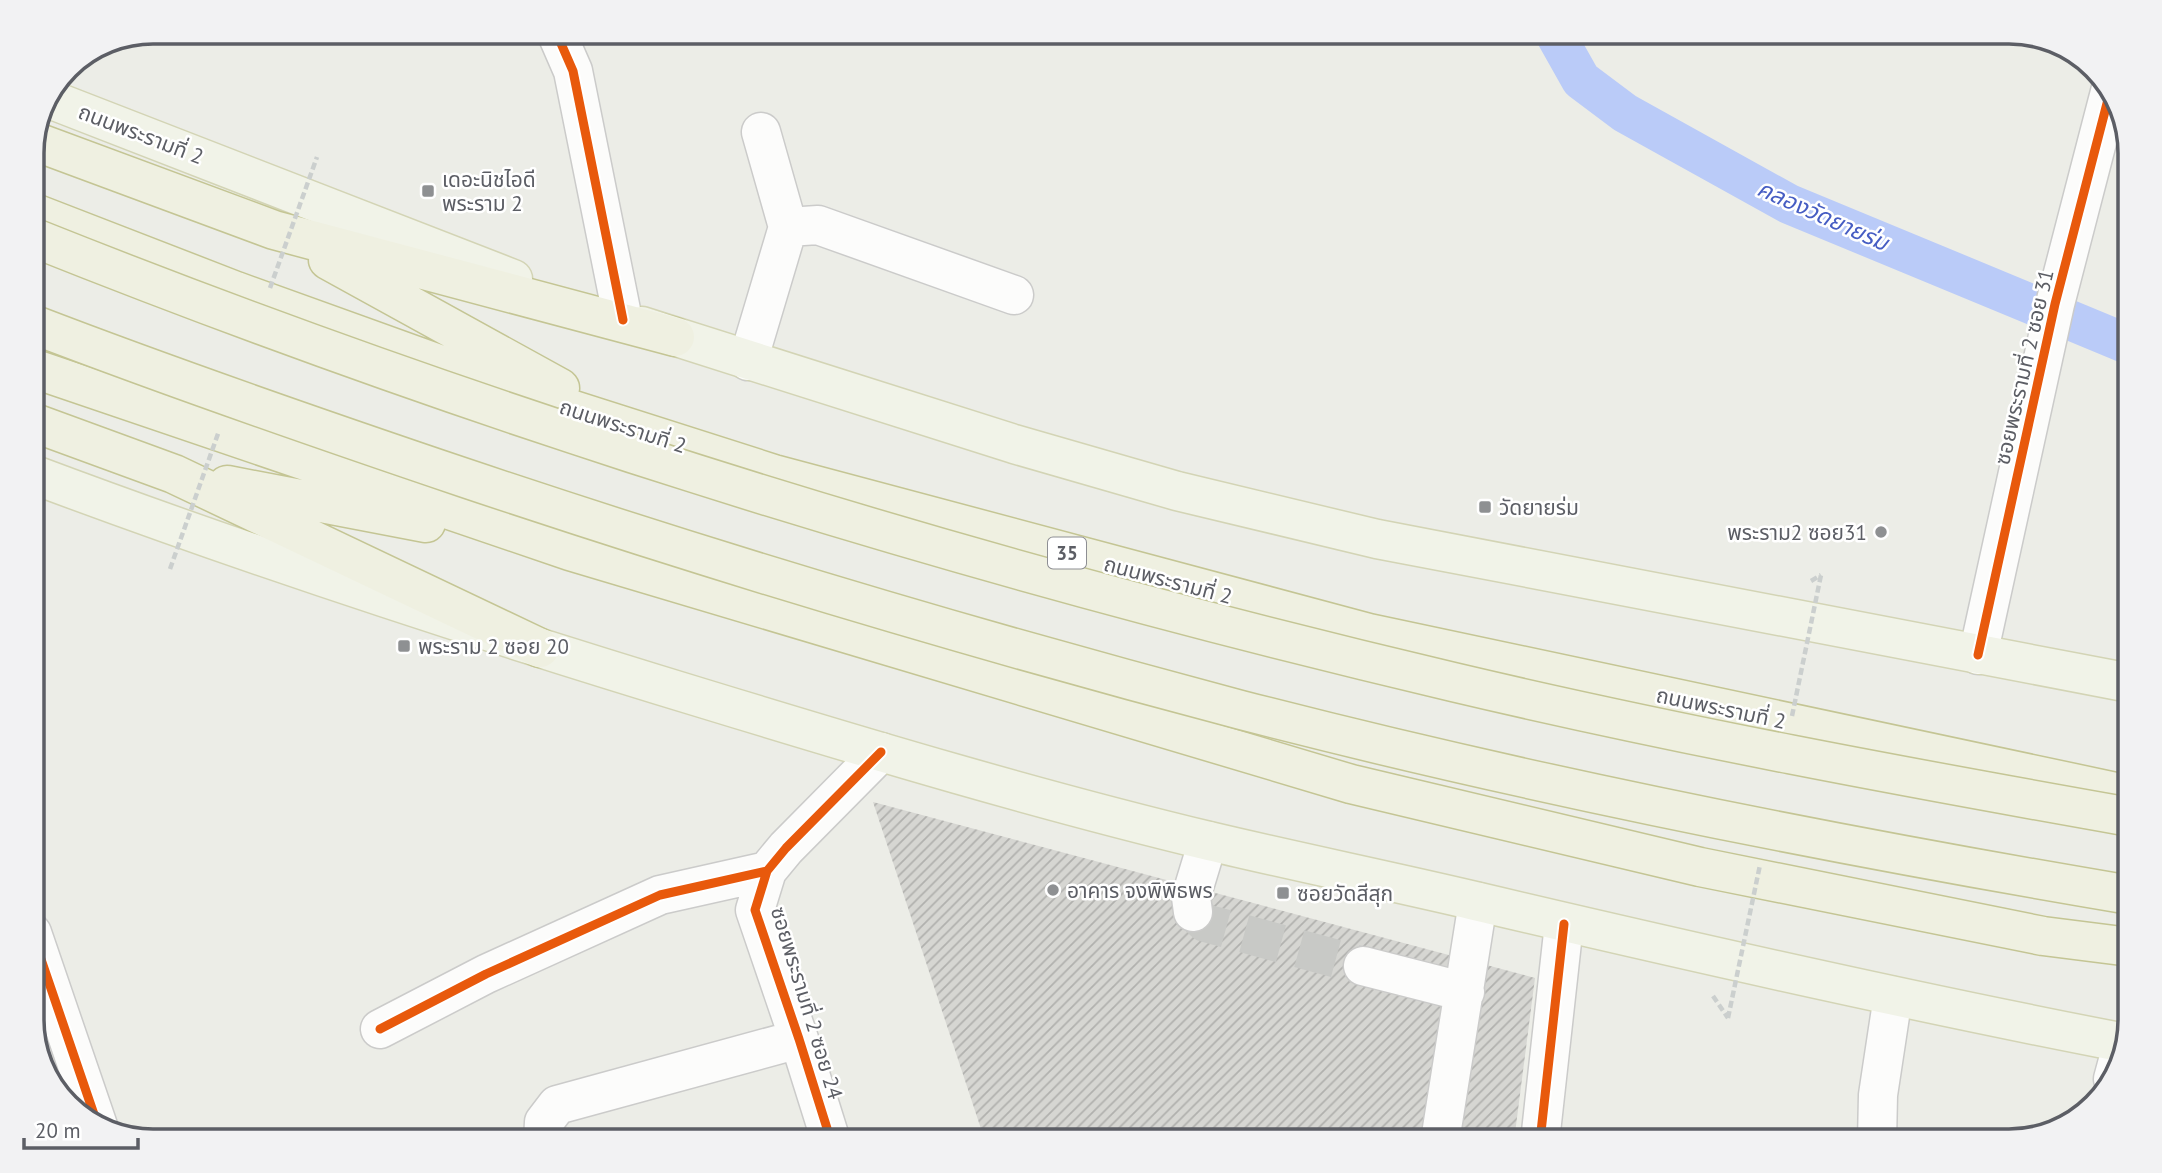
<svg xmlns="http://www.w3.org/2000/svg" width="2162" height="1173" viewBox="0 0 2162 1173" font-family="'PT Sans','Noto Sans Thai',sans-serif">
	<defs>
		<pattern id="building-hatch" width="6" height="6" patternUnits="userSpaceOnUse" patternTransform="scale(1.75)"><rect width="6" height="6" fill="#d6d6d2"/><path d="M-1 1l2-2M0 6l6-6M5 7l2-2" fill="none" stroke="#b1b1ae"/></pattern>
	</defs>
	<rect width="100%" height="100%" fill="#ecede7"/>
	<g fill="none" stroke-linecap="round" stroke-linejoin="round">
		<!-- canal -->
		<path stroke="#bacbf8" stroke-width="40" d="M1554,32L1581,80L1625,113L1789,204L2130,345"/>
	</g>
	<!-- building -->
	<path fill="url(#building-hatch)" d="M873,802L1535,978L1514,1141H985Z"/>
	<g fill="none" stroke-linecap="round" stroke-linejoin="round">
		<!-- minor-tunnel -->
		<path stroke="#c8c9c6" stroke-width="38" stroke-dasharray="38 19" stroke-linecap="butt" d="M1193,912L1205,923L1363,966"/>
		<!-- minor casing -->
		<g stroke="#cbcbca" stroke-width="41">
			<path id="minor" d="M556,32L573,71L623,320
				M761,132L788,227
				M748,361L788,227L818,225L1014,295
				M1978,655L2055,304L2111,88
				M1193,912L1191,897L1208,841
				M32,933L99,1129
				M1363,966L1465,992
				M380,1029L486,974L660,895L767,871
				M2113,1079L2123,1042
				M543,1141L544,1122L557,1105L799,1039
				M831,1141L799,1039L755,910L767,871L786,848L881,752
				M1440,1141L1478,902
				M1540,1141L1564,924
				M1877,1141L1878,1095L1893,996"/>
		</g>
		<!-- major casing -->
		<g stroke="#d3d4b5" stroke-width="41">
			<path id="major" d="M52,100L513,279
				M642,326L1014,444L1177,491L1377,539L2130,683
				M32,474C253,557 478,630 705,699C872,750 1039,800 1209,841C1297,862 1386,880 1475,901C1691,952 1907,1001 2125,1043"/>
		</g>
		<!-- highway casing -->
		<g stroke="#c4c594" stroke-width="41">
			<path id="highway" d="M34,141L274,230L675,337
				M32,212L236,291L511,390L774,474L1369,633L2130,795
				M328,260L560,388
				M32,368L570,551L1351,784L1700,867L2043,936L2130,947
				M32,422L174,474L540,648
				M227,485L426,523"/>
		</g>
		<!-- path -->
		<path stroke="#cbcfce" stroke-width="4.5" stroke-dasharray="7 3.5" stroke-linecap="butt" d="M1811,581L1821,575
			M1713,996L1728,1018"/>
		<!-- minor -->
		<use href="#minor" stroke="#fcfcfb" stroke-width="38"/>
		<!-- major -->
		<use href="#major" stroke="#f1f3e8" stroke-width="38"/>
		<!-- highway -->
		<use href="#highway" stroke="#eff0e1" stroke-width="38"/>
		<!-- highway-bridge casing -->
		<g stroke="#c4c594" stroke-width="41" stroke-linecap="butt">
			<path id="highway-bridge" d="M32,237C493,421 970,568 1453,682C1677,735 1904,777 2130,817
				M32,324C175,379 320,429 465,478C721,564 980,641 1241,710C1534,786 1833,845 2130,895"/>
		</g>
		<!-- path-bridge -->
		<path stroke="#cbcfce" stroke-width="4.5" stroke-dasharray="7 3.5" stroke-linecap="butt" d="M270,288L317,157
			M170,569L219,431
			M1792,716L1821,575
			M1728,1018L1760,865"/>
		<!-- highway-bridge -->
		<use href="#highway-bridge" stroke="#eff0e1" stroke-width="38"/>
		<!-- cycleway casing -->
		<g stroke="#fff" stroke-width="13">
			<path id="cycleway" d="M556,32L573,71L623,320
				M1978,655L2055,304L2111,88
				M32,933L99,1129
				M380,1029L486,974L660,895L767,871
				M831,1141L799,1039L755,910L767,871L786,848L881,752
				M1540,1141L1564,924"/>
		</g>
		<!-- cycleway -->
		<use href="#cycleway" stroke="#e8590c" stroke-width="9"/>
	</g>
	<!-- markers -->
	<g fill="#8e9092" stroke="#fff" stroke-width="2.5">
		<rect x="421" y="184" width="14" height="14" rx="3.5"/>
		<rect x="1478" y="500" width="14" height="14" rx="3.5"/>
		<circle cx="1881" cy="532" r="7"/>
		<rect x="397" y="639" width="14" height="14" rx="3.5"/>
		<circle cx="1053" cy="890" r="7"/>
		<rect x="1276" y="886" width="14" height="14" rx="3.5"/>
	</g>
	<g text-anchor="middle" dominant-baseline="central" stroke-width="5" stroke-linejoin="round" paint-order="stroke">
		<!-- shield labels -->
		<rect fill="#fff" stroke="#8d8e93" stroke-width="2" x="1048" y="537.5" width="38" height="31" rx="5"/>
		<g font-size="19" font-weight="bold" fill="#5c5e65">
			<text x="1067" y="553">35</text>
		</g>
		<!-- street labels -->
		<g font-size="21" fill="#5c5e65" stroke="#fff">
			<text transform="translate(141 134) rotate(21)">ถนนพระรามที่ 2</text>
			<text transform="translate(2024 367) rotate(-77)">ซอยพระรามที่ 2 ซอย 31</text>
			<text transform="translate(623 426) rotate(18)">ถนนพระรามที่ 2</text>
			<text transform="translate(1168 580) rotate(15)">ถนนพระรามที่ 2</text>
			<text transform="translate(1721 708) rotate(12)">ถนนพระรามที่ 2</text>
			<text transform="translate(807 1003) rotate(73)">ซอยพระรามที่ 2 ซอย 24</text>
		</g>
		<!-- poi labels -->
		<g font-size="21" fill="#5c5e65" stroke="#fff" text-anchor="start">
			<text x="442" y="179">เดอะนิชไอดี<tspan x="442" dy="24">พระราม 2</tspan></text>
			<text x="1499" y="507">วัดยายร่ม</text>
			<text x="1867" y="532" text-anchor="end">พระราม2 ซอย31</text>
			<text x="418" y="646">พระราม 2 ซอย 20</text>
			<text x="1067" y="890">อาคาร จงพิพิธพร</text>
			<text x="1297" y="893">ซอยวัดสีสุก</text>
		</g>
		<!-- water labels -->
		<g font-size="23" font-style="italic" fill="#465dc3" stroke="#fff">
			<text transform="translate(1823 215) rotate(24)">คลองวัดยายร่ม</text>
		</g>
	</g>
	<!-- crop -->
	<path d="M0 0H2162V1173H0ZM153 44H2009A109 109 0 0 1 2118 153V1020A109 109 0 0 1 2009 1129H153A109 109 0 0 1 44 1020V153A109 109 0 0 1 153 44Z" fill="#f2f2f3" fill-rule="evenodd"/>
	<path fill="none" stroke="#5c5e65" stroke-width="3.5" d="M153 44H2009A109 109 0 0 1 2118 153V1020A109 109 0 0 1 2009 1129H153A109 109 0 0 1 44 1020V153A109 109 0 0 1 153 44Z"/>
	<!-- scale -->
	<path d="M24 1138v10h114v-10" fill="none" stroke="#5c5e65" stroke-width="3.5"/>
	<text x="35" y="1138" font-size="21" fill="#5c5e65" stroke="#ffffff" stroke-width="5" paint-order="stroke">20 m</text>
</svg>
